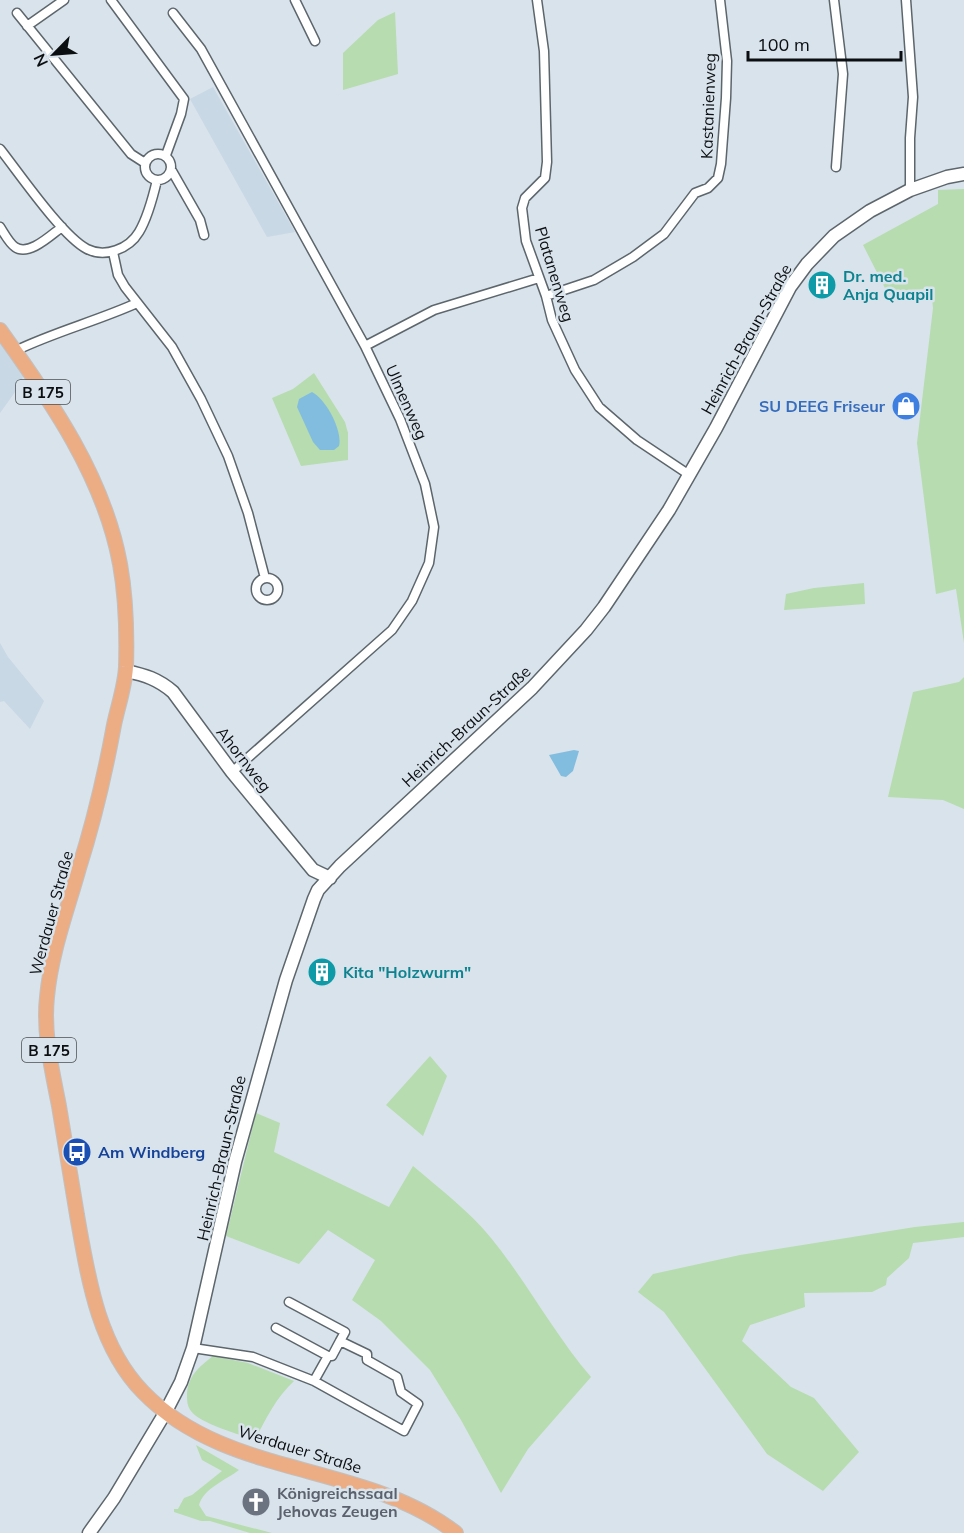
<svg xmlns="http://www.w3.org/2000/svg" width="964" height="1533" viewBox="0 0 964 1533" font-family="Mulish,sans-serif">
	<rect width="100%" height="100%" fill="#d9e3eb"/>
	<!-- built -->
	<path fill="#c8d8e5" d="M213,87L295,232L267,237L190,99Z
		M0,340L24,374L20,385L0,413Z
		M0,643L8,657L44,701L30,729L4,701L0,702Z"/>
	<!-- green -->
	<path fill="#b6dcaf" d="M395,12L398,74L343,90V53L378,20Z
		M964,189V643L956,589L936,594L917,443L933,308L931,288L888,294L863,245L938,204V190Z
		M314,373L345,422L348,433V460L301,466L272,398L293,389Z
		M864,583L865,604L784,610L786,594L814,588Z
		M964,677V809L943,800L888,797L913,692L959,682Z
		M430,1056L447,1076L423,1136L386,1105Z
		M256,1113L280,1123L274,1152L389,1207L413,1166C440,1189 469,1211 491,1238C527,1282 554,1334 591,1377L528,1449L501,1493L461,1420L430,1370L381,1321L352,1300L375,1260L328,1230L299,1264L226,1236Z
		M964,1222V1237L913,1243L909,1258L887,1278L886,1285L872,1292L804,1293L805,1307L750,1325L742,1341L791,1387L814,1398L859,1452L823,1491L767,1454L664,1312L638,1292L653,1274L740,1255L915,1227Z
		M213,1356L248,1363L294,1381C276,1398 266,1418 255,1440C241,1435 199,1423 191,1411C187,1406 187,1400 187,1393C189,1375 199,1367 213,1356Z
		M196,1445L239,1470C226,1480 204,1488 199,1505L206,1516L272,1533H250L210,1521H201L174,1512V1509H178L184,1498L192,1495L222,1471L202,1460Z"/>
	<!-- water -->
	<path fill="#82bde0" d="M312,392C326,399 343,431 339,446L334,450H320L313,442L297,407L299,399Z
		M574,750L579,751L573,771L566,777L561,776L549,755Z"/>
	<g fill="none" stroke-linecap="round" stroke-linejoin="round">
		<!-- street casing -->
		<g stroke="#5d666c" stroke-width="11">
			<path id="street" d="M111,0L184,99L181,114L166,155
				M295,0L315,41
				M537,0L544,51L547,162L545,178L525,198L522,208L526,241L546,296L552,320L575,370L599,407L637,440L688,474
				M834,0L843,74L836,167
				M906,0L913,97L910,138V190
				M17,13L131,154L145,163
				M173,13L201,49L365,346L400,419L425,484L434,527L429,563L412,601L392,630L232,772
				M27,26L64,0
				M0,149C19,173 62,236 87,249C105,258 129,249 139,232C148,217 153,197 157,180
				M145 167a13 13 0 1 1 26 0a13 13 0 1 1-26 0Z
				M172,171L200,220L204,235
				M0,227C4,233 9,243 15,247C29,257 52,234 62,227
				M113,252L118,275L125,287L172,347L201,399L228,456L248,513L265,578
				M546,296L594,280L633,257L664,234L695,193L708,188L718,178L721,164L726,98L727,61L720,0
				M365,346L434,310L539,278
				M15,351C54,332 97,321 137,303
				M256 589a11 11 0 1 1 22 0a11 11 0 1 1-22 0Z
				M276,1328L328,1356
				M193,1348L253,1357L314,1381L404,1431L418,1404L401,1392L397,1377L367,1360V1354L340,1341L345,1332L289,1302
				M314,1381L328,1356H332L340,1341"/>
		</g>
		<!-- secondary casing -->
		<g stroke="#5d666c" stroke-width="15">
			<path id="secondary" d="M126,671C145,675 158,679 173,692L232,772L313,870L330,878
				M89,1533L114,1498L165,1413L181,1382L193,1348L235,1162L286,980L314,899L318,890L340,866L532,688L586,630L604,607L669,510L716,428L790,287L807,264L834,236L870,211L910,190L947,177L964,174"/>
		</g>
		<!-- primary casing -->
		<g stroke="#c0c1c1" stroke-width="16">
			<path id="primary" d="M0,330C51,401 104,477 120,564C126,597 127,634 126,667C125,686 118,706 114,725C105,774 94,821 79,868C67,911 51,953 47,997C43,1033 52,1070 59,1106C65,1143 71,1179 77,1215C88,1277 98,1346 143,1392C227,1479 363,1461 456,1533"/>
		</g>
		<!-- street -->
		<use href="#street" stroke="#fff" stroke-width="8"/>
		<!-- secondary -->
		<use href="#secondary" stroke="#fff" stroke-width="12"/>
		<!-- primary -->
		<use href="#primary" stroke="#ecad85" stroke-width="14"/>
	</g>
	<!-- icons -->
	<defs>
		<g id="building-disc" transform="scale(1.5)"><circle r="9.5" fill="#0f9aa8" stroke="#d9e3eb"/><path d="M-4-6H4V6H1V3H-1V6H-4ZM-2.5-4.3h1.7v1.8h-1.7ZM.8-4.3h1.7v1.8H.8ZM-2.5-1h1.7V.8h-1.7ZM.8-1h1.7V.8H.8Z" fill="#fff"/></g>
		<g id="shop-disc" transform="scale(1.5)"><circle r="9.5" fill="#3f7fe0" stroke="#d9e3eb"/><path d="M-5-2.5h2.3a2.7 3.5 0 0 1 5.4 0H5L5.5 6h-11ZM-1.5-2.5h3a1.5 2.3 0 0 0-3 0Z" fill="#fff"/></g>
		<g id="bus-disc" transform="scale(1.5)"><circle r="9.5" fill="#1a4fb4" stroke="#d9e3eb"/><path d="M-5-6H5V4H4V6H2V4H-2V6H-4V4H-5ZM-3.5-4V0h7V-4ZM-3.5 1.2v1.5H-2V1.2ZM2 1.2v1.5H3.5V1.2Z" fill="#fff"/></g>
		<g id="church-disc" transform="scale(1.5)"><circle r="9.5" fill="#6b7280" stroke="#d9e3eb"/><path d="M-1.2-6h2.4v3.5h3.3v2.4h-3.3V6h-2.4V-.1h-3.3v-2.4h3.3Z" fill="#fff"/></g>
	</defs>
	<g fill-rule="evenodd">
		<use href="#building-disc" x="822" y="285"/>
		<use href="#shop-disc" x="906" y="406"/>
		<use href="#building-disc" x="322" y="972"/>
		<use href="#bus-disc" x="77" y="1152"/>
		<use href="#church-disc" x="256" y="1502"/>
	</g>
	<g text-anchor="middle" dominant-baseline="central" stroke-width="5" stroke-linejoin="round" paint-order="stroke">
		<!-- shield labels -->
		<g fill="#d9e3eb" stroke="#4a4f53" stroke-width="1.5">
			<rect x="16" y="380" width="54" height="24" rx="4.5"/>
			<rect x="22" y="1038" width="54" height="24" rx="4.5"/>
		</g>
		<g font-size="15" font-weight="bold" fill="#0c0f12">
			<text x="43" y="392">B 175</text>
			<text x="49" y="1050">B 175</text>
		</g>
		<!-- street labels -->
		<g font-size="16" fill="#0c0f12" stroke="#d9e3eb">
			<text transform="translate(708 106) rotate(-88)">Kastanienweg</text>
			<text transform="translate(555 274) rotate(73)">Platanenweg</text>
			<text transform="translate(746 339) rotate(-61)">Heinrich-Braun-Straße</text>
			<text transform="translate(407 402) rotate(66)">Ulmenweg</text>
			<text transform="translate(466 726) rotate(-43)">Heinrich-Braun-Straße</text>
			<text transform="translate(244 759) rotate(52)">Ahornweg</text>
			<text transform="translate(51 913) rotate(-75)">Werdauer Straße</text>
			<text transform="translate(221 1158) rotate(-77)">Heinrich-Braun-Straße</text>
			<text transform="translate(300 1449) rotate(17)">Werdauer Straße</text>
		</g>
		<!-- culture labels -->
		<g font-size="16" font-weight="bold" fill="#0d838f" stroke="#d9e3eb" text-anchor="start">
			<text x="843" y="276">Dr. med.<tspan x="843" dy="18">Anja Quapil</tspan></text>
			<text x="343" y="972">Kita "Holzwurm"</text>
		</g>
		<!-- shop labels -->
		<g font-size="16" font-weight="bold" fill="#366cbe" stroke="#d9e3eb" text-anchor="end">
			<text x="885" y="406">SU DEEG Friseur</text>
		</g>
		<!-- transit labels -->
		<g font-size="16" font-weight="bold" fill="#164399" stroke="#d9e3eb" text-anchor="start">
			<text x="98" y="1152">Am Windberg</text>
		</g>
		<!-- worship labels -->
		<g font-size="16" font-weight="bold" fill="#5b616d" stroke="#d9e3eb" text-anchor="start">
			<text x="277" y="1493">Königreichssaal<tspan x="277" dy="18">Jehovas Zeugen</tspan></text>
		</g>
	</g>
	<!-- north arrow -->
	<g transform="translate(54 54) rotate(245)" stroke="#d9e3eb" stroke-width="4.5" paint-order="stroke">
	<path d="M0-4.5L10 22L0 15L-10 22Z" fill="#0c0f12"/>
	<text y="-9" font-size="16" font-weight="bold" text-anchor="middle" fill="#0c0f12">N</text>
	</g>
	<!-- scale -->
	<path d="M748 51v9h153v-9" fill="none" stroke="#0c0f12" stroke-width="3"/>
	<text x="757" y="51" font-size="18" fill="#0c0f12" stroke="#d9e3eb" stroke-width="4.5" paint-order="stroke">100 m</text>
</svg>
